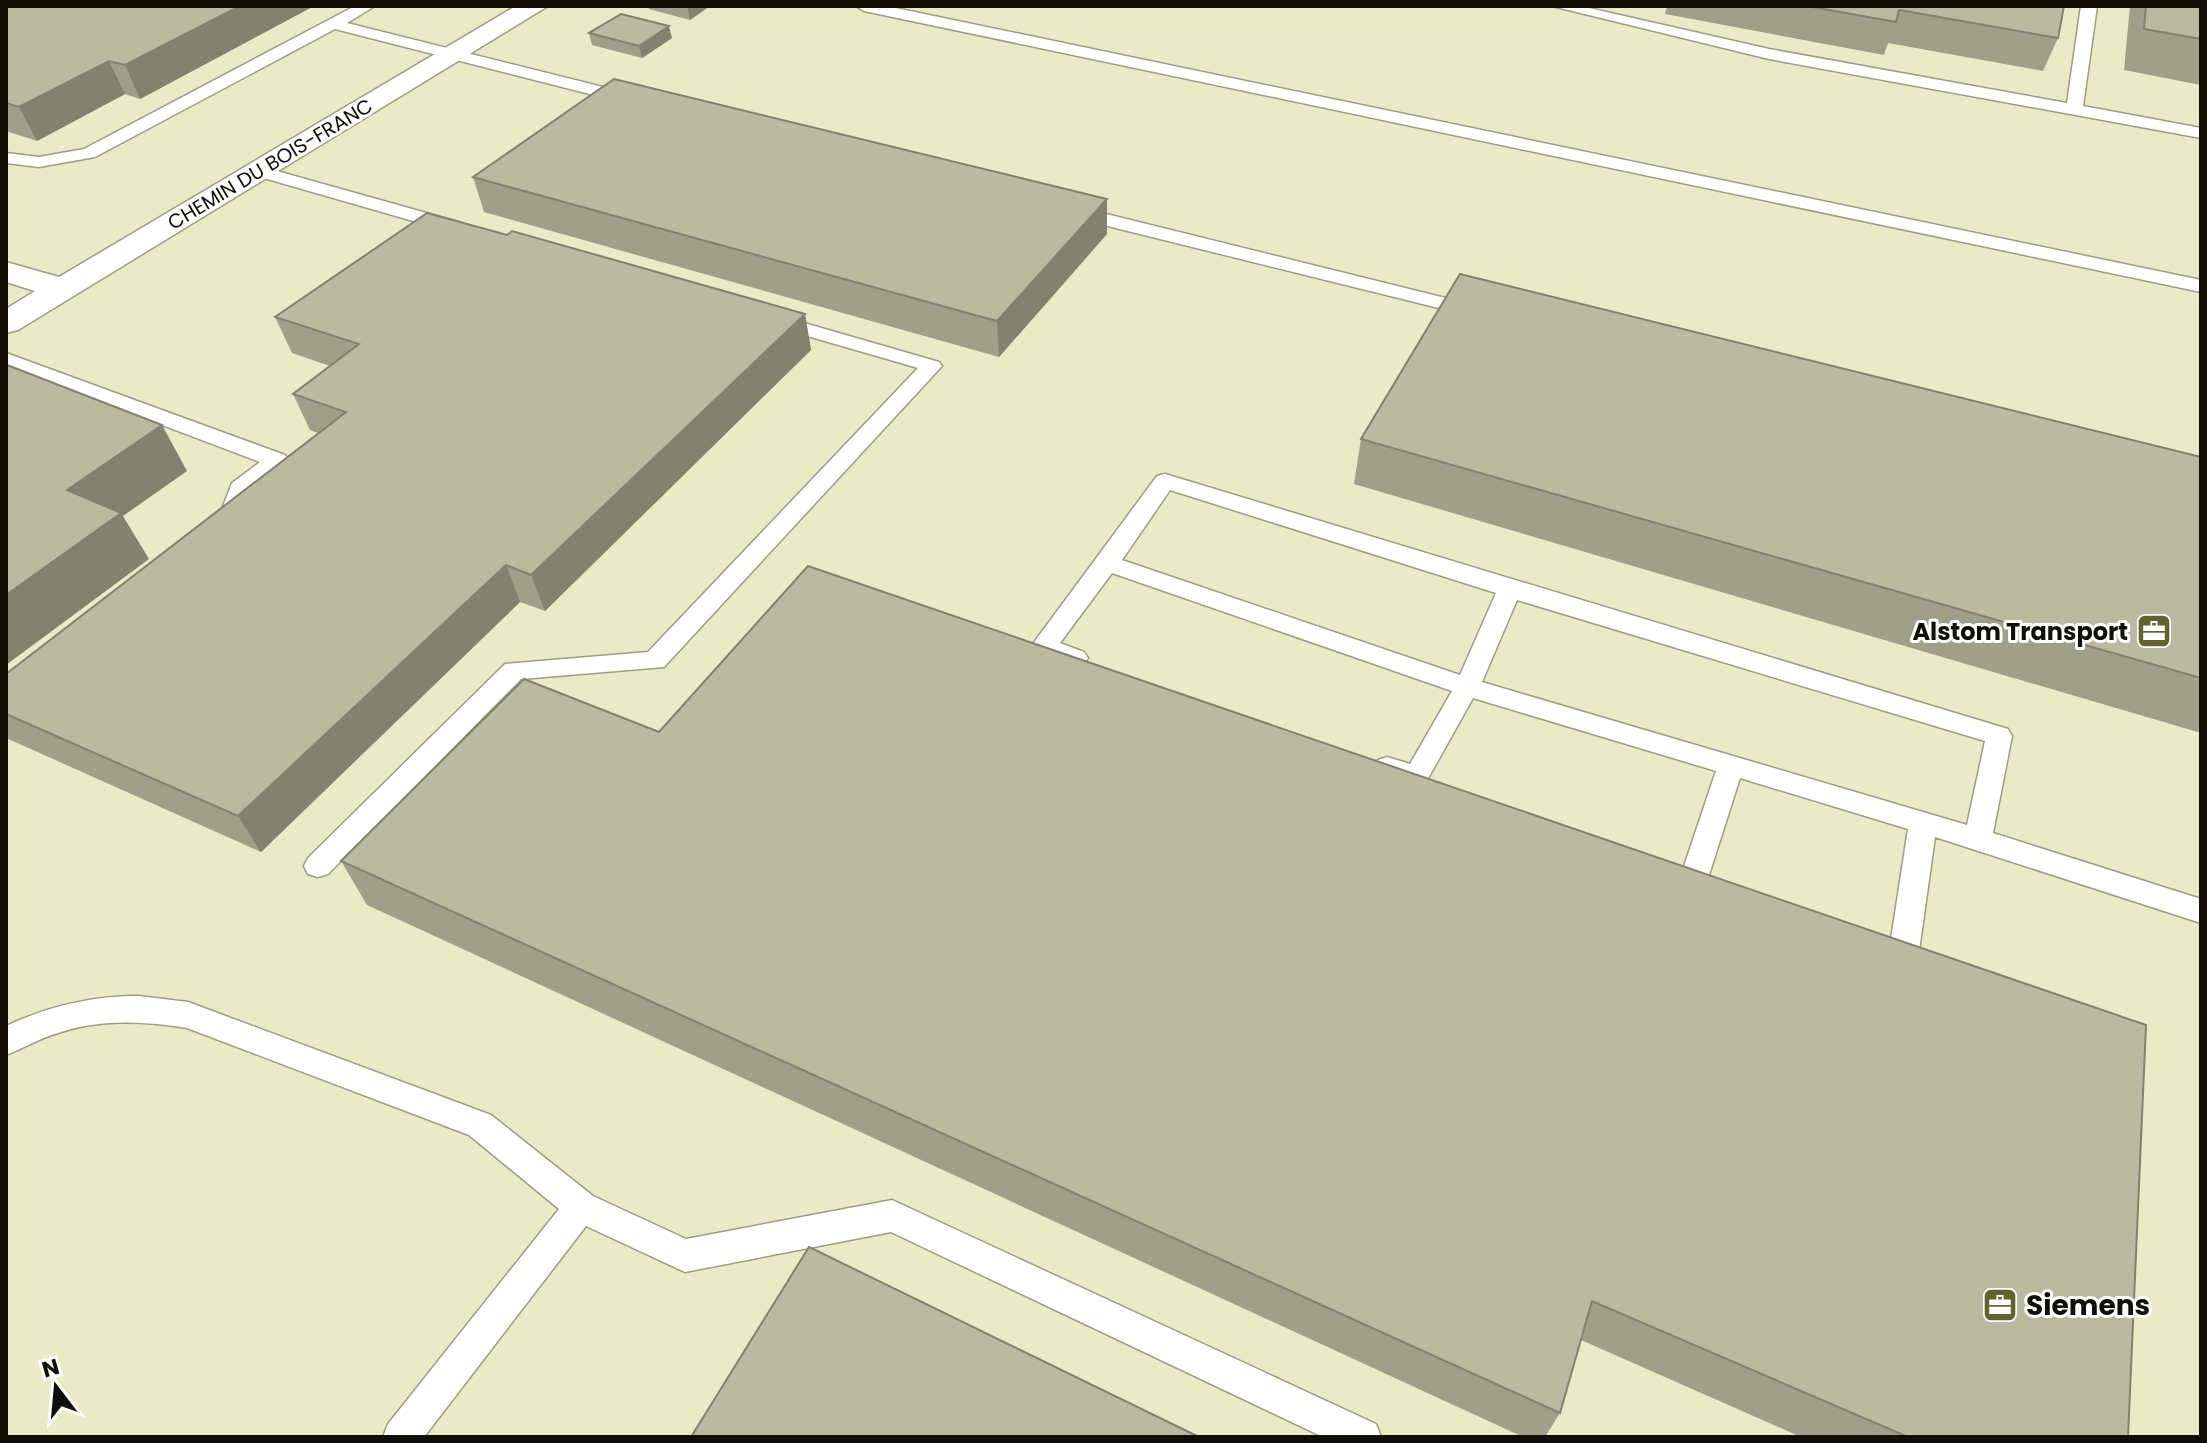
<svg xmlns="http://www.w3.org/2000/svg" width="2207" height="1443" viewBox="0 0 2207 1443" font-family="Poppins,sans-serif">
	<rect width="100%" height="100%" fill="#f4f5d9"/>
	<!-- built -->
	<path fill="#e9eac6" d="M6,6H2201V1437H6Z"/>
	<g fill="none" stroke-linecap="round" stroke-linejoin="round">
		<!-- lane casing -->
		<g stroke="#9d9d83" stroke-width="3">
			<path id="lane" d="M355,6H375L347,23L635,95L637,99L629,104L335,29L95,157L39,167L6,163V153L39,157L84,149Z
				M856,6H886L2201,280V292L864,11Z
				M1552,6H1580L1769,49L2067,103L2081,6H2097L2083,106L2201,128V138L1769,59Z
				M259,166L462,223L464,227L455,233L253,175L250,171Z
				M1074,206L1482,307L1485,311L1475,317L1067,216V208Z
				M773,314L939,362L942,366L664,667L521,679L328,874L318,877L308,874L304,866L308,858L505,664L648,652L918,368L766,324L763,320Z
				M6,353L285,455L288,460L250,491L235,532H219L215,527L232,483L260,462L6,366Z
				M1165,474L2008,729L2012,736L1993,833L2201,899V923L1935,837L1917,965L1912,974L1902,978L1892,974L1887,965L1908,829L1740,778L1709,875L1705,883L1695,886L1685,883L1681,875L1716,771L1473,698L1425,784C1410,789 1393,780 1378,774L1374,767L1378,760L1387,757L1410,764L1452,691L1112,573L1060,643L1084,652L1088,658L1084,664L1075,667L1035,653L1032,647L1035,641L1157,476ZM1170,490L1496,593L1460,675L1122,560ZM1517,600L1985,741L1967,825L1482,682Z
				M139,996L188,1002L491,1115L593,1196L686,1239L892,1200L1376,1424L1381,1437H1323L891,1232L685,1272L586,1226L424,1437H383L388,1424L559,1209L469,1135L187,1028C143,1021 100,1019 58,1033C40,1038 24,1048 6,1055V1026C49,1006 92,996 139,996Z"/>
		</g>
		<!-- street casing -->
		<g stroke="#9d9d83" stroke-width="3">
			<path id="street" d="M516,6H548L18,330L6,333V309L35,291L6,282V262L59,277Z"/>
		</g>
		<!-- lane -->
		<use href="#lane" fill="#fff" fill-rule="evenodd"/>
		<!-- street -->
		<use href="#street" fill="#fff" fill-rule="evenodd"/>
	</g>
	<!-- wall -->
	<path fill="#9fa089" d="M6,6H314L140,99L125,94L37,141L6,131Z
		M649,6H710L690,20L649,9Z
		M1667,6H2064L2058,38L2043,71L1888,43L1884,55L1665,14Z
		M2130,6H2201V85L2124,70Z
		M589,33L672,38L642,58L592,45Z
		M473,177L1107,199V234L999,357L484,212Z
		M507,235L805,314L811,350L545,611L520,602L261,852L6,738V674L318,433L310,430L293,394L330,366L292,353L275,317Z
		M1361,439L2201,457V733L1354,484Z
		M341,861L2128,1437H1801L1581,1340L1560,1413L1545,1437H1523L367,905Z"/>
	<!-- shaded-wall -->
	<path fill="#82826f" d="M240,6H314L140,99L125,65Z
		M691,6H710L690,20L688,8Z
		M669,26L672,38L642,58L639,46Z
		M109,61L125,94L37,141L19,107Z
		M1107,199V234L999,357L997,321Z
		M805,314L811,350L545,611L531,575Z
		M162,425L187,471L123,516L149,559L6,665V595L67,490Z
		M506,565L520,602L261,852L238,816Z"/>
	<!-- building -->
	<path fill="#b9ba9f" stroke="#82826f" stroke-width="2" d="M6,6H240L125,65L109,61L19,107L6,103Z
		M1807,6H2064L2058,38L1899,10L1896,22Z
		M2146,6H2201V39L2144,29Z
		M621,14L669,26L639,46L589,33Z
		M614,79L1107,199L997,321L473,177Z
		M427,213L507,235L512,231L805,314L531,575L506,565L238,816L6,714V674L346,412L293,394L359,344L275,317Z
		M1460,274L2201,457V678L1361,439Z
		M7,365L162,425L67,490L121,513L6,595Z
		M808,566L2146,1025L2128,1437H1908L1592,1301L1560,1413L341,861L524,679L659,732Z
		M809,1247L1199,1437H691Z"/>
	<!-- icons -->
	<defs>
		<g id="office-square" transform="scale(1.8)"><rect x="-9" y="-9" width="18" height="18" rx="4" fill="#636330" stroke="#fff"/><path d="M-6-3h4V-5.5h4V-3h4V5H-6ZM-1-4.5V-3h2v-1.5ZM-6 0V1H6V0Z" fill="#fff"/></g>
	</defs>
	<g fill-rule="evenodd">
		<use href="#office-square" x="2154" y="631"/>
		<use href="#office-square" x="2000" y="1305"/>
	</g>
	<g text-anchor="middle" dominant-baseline="central" stroke-width="6" stroke-linejoin="round" paint-order="stroke">
		<!-- far-street labels -->
		<g font-size="20" fill="#0f0f06" stroke="#fff">
			<text transform="translate(270 164) rotate(-31)">CHEMIN DU BOIS-FRANC</text>
		</g>
		<!-- poi labels -->
		<g font-size="24" font-weight="bold" fill="#0f0f06" stroke="#fff" text-anchor="end">
			<text x="2128" y="631">Alstom Transport</text>
		</g>
		<!-- near-poi labels -->
		<g font-size="28" font-weight="bold" fill="#0f0f06" stroke="#fff" text-anchor="start">
			<text x="2026" y="1305">Siemens</text>
		</g>
	</g>
	<!-- border -->
	<rect width="2207" height="1443" fill="none" stroke="#0f0f06" stroke-width="16"/>
	<!-- north arrow -->
	<g transform="translate(56 1387) rotate(344)" stroke="#ffffff" stroke-width="6" paint-order="stroke">
	<path d="M0-6L14 30L0 20L-14 30Z" fill="#0f0f06"/>
	<text y="-12" font-size="22" font-weight="bold" text-anchor="middle" fill="#0f0f06">N</text>
	</g>
</svg>
